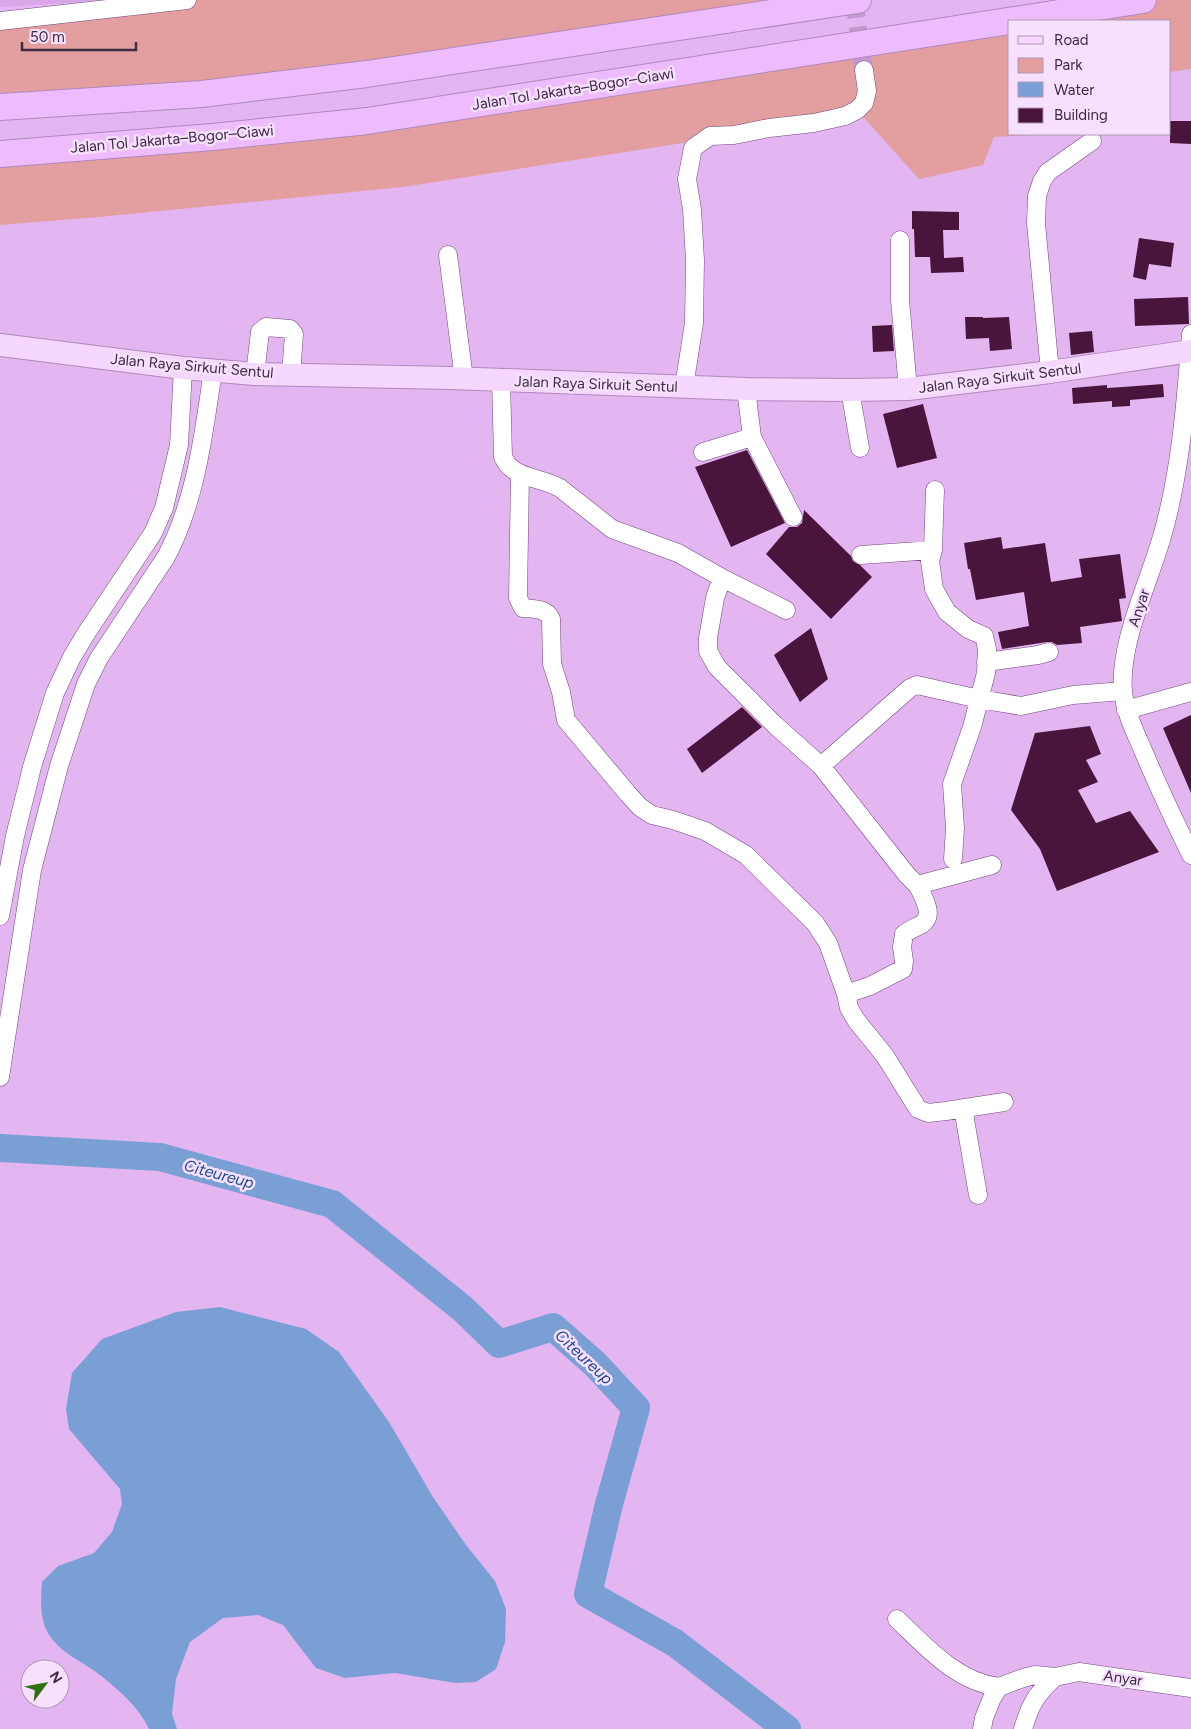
<svg xmlns="http://www.w3.org/2000/svg" width="1191" height="1729" viewBox="0 0 1191 1729" font-family="Figtree,sans-serif">
	<rect width="100%" height="100%" fill="#e3b5f1"/>
	<!-- built -->
	<path fill="#d9a7e8" d="M0,0H115L0,7Z"/>
	<!-- green -->
	<path fill="#e39fa0" d="M187,0H858L0,107V20Z
		M1143,0H1191V69L1170,72V21H1010V134H1049L994,137L983,165L919,179L857,110L702,140L403,187L99,217L0,225V152L212,137Z"/>
	<!-- water -->
	<path fill="#7a9fd5" d="M220,1307L306,1329L339,1352L389,1422L433,1497L466,1545L495,1581L506,1609L505,1642L496,1669L476,1682L455,1683L395,1673L345,1678L316,1668L283,1625L258,1615L223,1618L190,1642L176,1679L172,1714L177,1729H149C139,1707 119,1690 100,1675C81,1660 52,1650 44,1624C40,1611 41,1596 42,1582L58,1566L94,1553L112,1532L122,1504L120,1489L69,1429L66,1409L72,1373L102,1339L176,1312Z"/>
	<g fill="none" stroke-linecap="round" stroke-linejoin="round">
		<!-- river -->
		<path stroke="#7a9fd5" stroke-width="28" d="M0,1148L160,1157L332,1204L463,1309L499,1344L553,1327L595,1364L636,1408L609,1504L588,1594L675,1643L787,1729"/>
	</g>
	<!-- building -->
	<path fill="#49153d" d="M1170,121H1191V144L1170,143Z
		M912,211L959,212V230H943L944,258L963,257L964,272L931,273L930,257H915L914,229H912Z
		M1139,238L1174,243L1171,267L1149,264L1146,280L1133,277Z
		M1188,297L1189,324L1135,326L1134,299Z
		M965,317H983V318L1009,317L1012,349L990,351L989,338L966,339Z
		M892,325L894,351L873,352L872,326Z
		M1092,331L1094,352L1071,355L1069,333Z
		M1163,384L1164,397L1130,400V406L1112,407V401L1073,404L1072,388L1107,385V388L1123,387Z
		M923,404L937,458L897,468L883,414Z
		M747,450L785,523L731,547L695,467Z
		M804,510L851,556L853,561L860,565L872,577L831,619L766,554L789,527H797L802,523Z
		M1001,537L1003,549L1045,543L1051,582L1082,577L1079,559L1120,554L1126,598L1119,599L1122,621L1080,627L1082,643L1057,645L1052,642H1047L1002,649L998,632L1029,626L1024,592L976,600L970,569H968L964,543Z
		M811,628L828,679L800,702L774,655Z
		M742,707L762,727L702,773L687,749Z
		M1191,715V793L1163,728Z
		M1090,726L1101,754L1086,760L1098,782L1078,790L1096,823L1130,811L1159,852L1057,891L1040,849L1011,810L1035,733Z"/>
	<g fill="none" stroke-linecap="round" stroke-linejoin="round">
		<!-- minor-tunnel -->
		<path stroke="#c299ce" stroke-width="18" stroke-dasharray="18 9" stroke-linecap="butt" d="M854,0L864,70"/>
		<!-- minor casing -->
		<g stroke="#72497e" stroke-width="19">
			<path id="minor" d="M0,21L187,0
				M900,240V300L908,389
				M448,255L464,379
				M1191,334C1186,400 1181,469 1163,533C1150,581 1119,641 1123,691C1125,711 1134,730 1142,748C1157,784 1174,820 1191,855
				M1050,372L1036,223L1037,196L1042,181L1048,172L1092,141
				M255,374L260,332L266,327L290,329L294,334L291,375
				M501,380L503,457C505,460 507,465 510,467C521,478 545,479 560,488L612,529L678,553L722,578L715,598L708,638V651L717,667L775,725L821,766L907,875L918,886L925,883L992,865
				M684,387L694,323L695,260L692,209L687,179L693,148L710,136L734,135L769,128L814,123L845,116L857,110L864,103L867,91L864,70
				M746,389L752,437L793,517
				M850,390L860,448
				M703,452L752,437
				M520,473L518,598L523,608C533,609 547,608 551,619L552,664L561,692L566,720L628,794L640,807L652,815L673,820L705,831L746,855L815,923L828,943L846,994L849,1008L856,1020L885,1056L918,1109L928,1113L946,1111L1004,1102
				M935,490L933,550L930,561L934,589L947,612L968,629L984,636L987,649L986,673L972,727L952,784L955,828L953,859
				M861,555L933,550
				M722,578L786,610
				M986,662L1038,655L1049,652
				M1126,710L1191,692
				M821,766L910,688L917,685L979,699L1021,706L1073,695L1123,691
				M0,916L15,836L32,767L55,693L72,657L87,632L153,533L164,508L179,445L183,368
				M846,994L870,986L903,969L904,961L902,947L904,934C909,930 917,927 922,924C935,915 923,897 918,886
				M0,1077L32,870L59,766L86,684L99,658L166,557C196,501 204,432 213,370
				M963,1108L978,1195
				M897,1619C926,1647 957,1682 999,1687
				M982,1729L984,1718L992,1698L999,1687L1023,1678L1035,1675L1055,1677L1079,1672L1191,1688
				M1023,1729C1030,1705 1036,1694 1055,1677"/>
		</g>
		<!-- major casing -->
		<g stroke="#b089bc" stroke-width="24">
			<path id="major" d="M0,345L183,368L255,374L451,378L746,389L850,390L908,389L1050,372L1191,351"/>
		</g>
		<!-- highway casing -->
		<g stroke="#b089bc" stroke-width="28">
			<path id="highway" d="M0,107L202,94L367,74L858,0
				M0,154L212,137L367,121L1143,0"/>
		</g>
		<!-- minor -->
		<use href="#minor" stroke="#fff" stroke-width="18"/>
		<!-- major -->
		<use href="#major" stroke="#f5d7fe" stroke-width="22"/>
		<!-- highway -->
		<use href="#highway" stroke="#eebcfd" stroke-width="26"/>
	</g>
	<g text-anchor="middle" dominant-baseline="central" stroke-width="5" stroke-linejoin="round" paint-order="stroke">
		<!-- street labels -->
		<g font-size="15" fill="#3d2b42" stroke="#f7e0fe">
			<text transform="translate(573 89) rotate(-9)">Jalan Tol Jakarta–Bogor–Ciawi</text>
			<text transform="translate(172 139) rotate(-5)">Jalan Tol Jakarta–Bogor–Ciawi</text>
			<text transform="translate(192 366) rotate(5)">Jalan Raya Sirkuit Sentul</text>
			<text transform="translate(1000 378) rotate(-7)">Jalan Raya Sirkuit Sentul</text>
			<text transform="translate(596 384) rotate(2)">Jalan Raya Sirkuit Sentul</text>
			<text transform="translate(1139 608) rotate(-72)">Anyar</text>
			<text transform="translate(1123 1678) rotate(8)">Anyar</text>
		</g>
		<!-- water labels -->
		<g font-size="16" font-style="italic" fill="#1d4a8c" stroke="#f7e0fe">
			<text transform="translate(219 1174) rotate(15)">Citeureup</text>
			<text transform="translate(584 1357) rotate(43)">Citeureup</text>
		</g>
	</g>
	<!-- legend -->
	<rect x="1008" y="20" width="162" height="115" fill="#f7e0fe" stroke="#ad98b3"/>
	<rect x="1018" y="36" width="25" height="8" fill="#f5d7fe" stroke="#ad98b3"/>
	<text x="1054" y="45" font-size="15" fill="#3d2b42">Road</text>
	<rect x="1018" y="58" width="25" height="15" fill="#e39fa0" stroke="#ad98b3"/>
	<text x="1054" y="70" font-size="15" fill="#3d2b42">Park</text>
	<rect x="1018" y="82" width="25" height="15" fill="#7a9fd5" stroke="#ad98b3"/>
	<text x="1054" y="95" font-size="15" fill="#3d2b42">Water</text>
	<rect x="1018" y="108" width="25" height="15" fill="#49153d" stroke="#ad98b3"/>
	<text x="1054" y="120" font-size="15" fill="#3d2b42">Building</text>
	<!-- north arrow -->
	<g transform="translate(45 1684) rotate(58)"><circle r="24" fill="#f7e0fe" stroke="#ad98b3"/>
	<path d="M0-4L9 19L0 12L-9 19Z" fill="#2e710d"/>
	<text y="-8" font-size="14" font-weight="bold" text-anchor="middle" fill="#3d2b42">N</text>
	</g>
	<!-- scale -->
	<path d="M22 42v8h114v-8" fill="none" stroke="#3d2b42" stroke-width="2.5"/>
	<text x="30" y="42" font-size="15" fill="#3d2b42" stroke="#f7e0fe" stroke-width="4" paint-order="stroke">50 m</text>
</svg>
